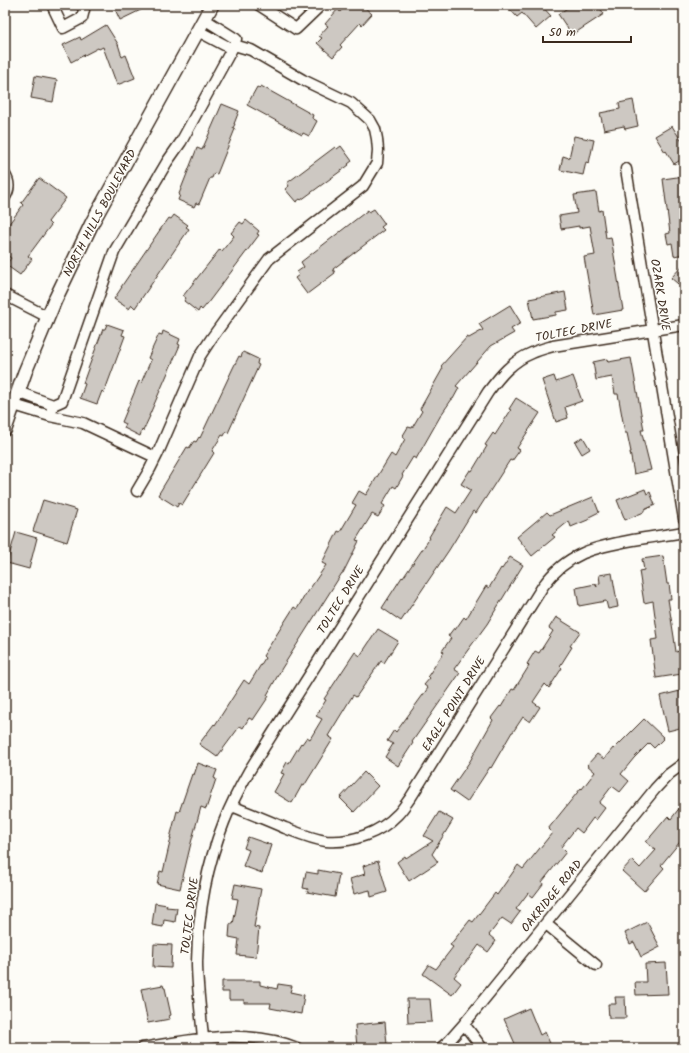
<svg xmlns="http://www.w3.org/2000/svg" width="689" height="1053" viewBox="0 0 689 1053" font-family="Kalam,sans-serif">
	<rect width="100%" height="100%" fill="#fdfcf7"/>
	<filter id="ink" filterUnits="userSpaceOnUse"><feTurbulence type="fractalNoise" baseFrequency=".025" numOctaves="2"/><feDisplacementMap in="SourceGraphic" scale="8" xChannelSelector="R" yChannelSelector="G"/><feConvolveMatrix kernelMatrix="1 2 1 2 8 2 1 2 1" color-interpolation-filters="sRGB"/></filter>
	<g filter="url(#ink)">
		<!-- building -->
		<path fill="#cdc8c2" stroke="#3b2a1e" d="M113,5H151L120,20Z
			M346,5H362L372,14L362,25L360,23L340,45L342,47L333,57L317,43L322,38L319,36L328,26L325,24L338,9L340,12Z
			M506,5H541L551,16L536,29L522,13L517,17Z
			M572,5H598L604,14L572,35L558,14Z
			M106,25L118,44L122,57L126,55L135,78L117,85L103,47L99,49L98,48L71,62L63,45L80,37L81,40Z
			M35,76L57,80L53,102L31,98Z
			M261,86L313,115L312,118L317,121L309,136L303,133L302,135L247,105L257,87L259,88Z
			M633,100L638,126L625,129L624,126L604,130L600,113L620,109L619,103Z
			M222,104L239,111L234,124H235L233,128L235,129L217,174L214,173L212,178H210L199,204L196,203L194,207L178,200L180,195L179,194L197,148L202,150Z
			M672,126L684,145V158L674,164L666,151L665,152L655,136Z
			M574,136L594,140L589,163L586,162L583,175L560,170L563,156L569,158Z
			M341,146L352,161L348,164L349,165L301,200L300,199L296,202L285,189L289,186L287,183L335,147L337,149Z
			M684,176V254L674,256L672,243L668,244L666,234L670,233L663,179Z
			M39,178L66,198L48,222L51,225L28,256L32,259L20,275L6,265L11,258L5,254V239L9,233L5,230V229L23,205L21,203Z
			M596,192L599,211L602,210L606,238L611,237L623,310L594,315L584,257L595,255L590,226L579,228V226L561,229L559,216L577,213L574,195Z
			M374,209L385,224L381,227L384,230L333,269L335,273L307,294L295,278L299,275L297,272L304,267L301,262L368,210L369,212Z
			M174,215L188,225L186,227L189,229L135,308L132,305L129,309L114,299L122,287H121L164,224V225L169,218L171,219Z
			M246,220L259,231L257,234L259,235L207,304L202,310L200,308L198,312L184,301L186,298L183,296L220,249L222,251L234,236L231,233L240,222L243,224Z
			M684,264V289L671,278Z
			M565,292L568,310L556,312V315L533,319L529,299Z
			M510,305L521,323L511,329L514,333L491,346L456,386L459,388L453,399H452L441,415L416,459L413,457L402,475L403,476L396,488L393,486L382,504L385,506L378,517L372,514L356,540L359,541L343,573H342L282,668L267,695L269,696L253,720L249,718L243,728L240,726L217,757L199,744L214,724L215,725L244,680L249,684L265,658L263,656L294,607L297,609L308,590H309L326,565L322,563L338,531L340,532L356,505L352,503L359,491L366,495L391,454L395,457L405,439L402,437L408,427L412,428L422,411L420,409L443,368L441,366L467,337L469,338L483,330L479,324Z
			M107,324L124,330L122,335L125,336L104,393L102,391L97,404L80,398L85,384L83,383L88,369L103,329H105Z
			M163,331L180,339L178,344L180,345L149,416H150L143,431L142,430L140,436L124,428L126,424L122,422L139,381L141,383L151,360L148,358L159,334L162,335Z
			M243,352L258,359L257,364L259,365L228,433L226,432L224,436L222,435L212,451L214,453L182,505L179,503L177,507L158,495L187,447L189,448L194,441L196,442L199,437L200,438L233,368L239,356L241,357Z
			M631,358L644,430H641L651,470L634,474L630,452H631L627,433H625L618,394H615L612,377L596,380L593,362L607,359L608,362Z
			M554,376L556,382L573,376L582,401L565,407L568,418L556,422L542,380Z
			M516,398L540,413L517,448L520,450L512,461L510,460L476,513L473,511L449,550L401,621L382,608L402,577L403,578L430,538L429,537L447,507L456,513L471,490L461,484L470,470L472,471L487,446L485,445L493,433L495,435L511,410L509,409Z
			M583,437L590,449L582,454L575,442Z
			M645,489L647,494L650,492L655,505L644,510V512L625,520L617,500Z
			M593,497L599,512L589,517L590,519L571,527L569,521L552,535L555,537L532,556L517,537L547,512L550,515Z
			M43,500L77,510L67,542L33,531Z
			M16,532L37,538L29,569L7,563Z
			M663,556L667,584H669L671,599H668L674,637L676,652L679,651L682,674L656,678L651,640L658,639L653,601L644,603L639,571L644,570L642,559Z
			M510,557L523,565L487,624L454,669L460,673L412,742L413,743L398,766L385,757L393,744L387,741L394,730L396,732L428,688L424,685L430,678L428,676L444,652L442,651L451,638L448,636L454,628L455,630L464,617L466,619L486,586L489,588L501,568L502,569Z
			M612,573L618,607L608,609L606,601L579,606L576,588L595,584L597,587L596,584L600,583L599,575Z
			M556,617L580,632L570,646L572,647L560,666L562,668L549,688L545,684L533,702L540,707L530,722L523,717L513,732H512L491,768L490,767L467,802L450,790L470,761L493,720L491,718L500,706L501,707L512,689L514,690L529,666L527,664L535,651L539,653L553,631L549,628Z
			M378,629L398,641L384,663L381,661L356,697L353,695L328,736L333,739L304,786L302,785L292,803L274,792L284,774L281,773L287,762L289,763L301,743L302,744L307,737L310,739L322,719L316,716L326,700L324,699L355,652L360,656Z
			M684,690V727L668,731L660,696Z
			M644,719L664,738L654,748L649,743L634,758L621,774L629,781L620,792L612,786L599,803L605,808L596,820L593,818L582,833L576,828L561,847L566,852L542,882L543,884L533,897L528,893L516,909L520,912L511,924L502,918L489,935L496,941L488,952L479,945L469,959H468L454,977L461,983L452,995L423,974L429,965L436,969L453,947L450,945L470,920L473,922L495,893L497,895L518,865L523,869L552,833L548,829L581,788L582,789L595,772L587,765L597,754L604,759L613,748L614,749Z
			M198,763L217,770L214,778L216,779L206,809L201,807L191,843L180,889L157,884L160,871L163,872L171,838H170L177,811L179,812L192,774L194,775Z
			M364,772L378,786L354,812L340,798Z
			M684,802V837L661,865L664,868L644,891L622,871L632,860L640,868L656,850L646,842L668,816L671,819Z
			M439,812L453,820L432,854L438,862L409,881L397,862L405,856L406,858L412,854H413L433,841L424,836Z
			M248,837L271,845L262,873L243,866L249,850L244,848Z
			M378,861L387,892L371,897L370,890L354,894L350,879L365,874L363,866Z
			M318,870L339,874L335,897L307,892L308,889L303,888L306,872L318,874Z
			M235,884L261,889L254,927L259,928L256,957L237,955L239,939L229,937L230,924H233L238,899L232,898Z
			M155,903L167,905L166,907L177,908L175,922L164,920L163,927L152,925Z
			M647,922L660,947L641,957L634,942L630,944L625,933Z
			M154,944L172,945L171,968L153,967Z
			M666,963L668,994L636,995L635,982H646L645,964Z
			M222,981H260V985L277,989L278,984L292,986L290,992L304,995L301,1014L270,1008L271,1003H244V1000H229V992H222Z
			M163,985L164,988H165L171,1015L169,1016L170,1019L148,1023L141,989Z
			M615,997H625L626,1018H609L608,1004H616Z
			M407,999H430L432,1022L408,1023Z
			M529,1008L540,1035L545,1032L552,1048H517L504,1019Z
			M385,1022L387,1045L357,1047L355,1025Z"/>
		<g fill="none" stroke-linecap="round" stroke-linejoin="round">
			<!-- minor casing -->
			<g stroke="#3b2a1e" stroke-width="13">
				<path id="minor" d="M52,5L63,28L82,18L84,10L82,5
					M259,5L296,29L321,5
					M204,19L236,39L234,45
					M198,31L232,49
					M626,169L684,519
					M5,175C10,183 10,189 5,197
					M5,295L48,317
					M18,392L53,405
					M14,405L50,416
					M137,491L150,469L158,453L200,356L211,339L269,259L363,186L377,163L378,150L377,139L375,129L370,120L351,103L303,80L251,50L234,45L181,142L167,162L114,252L62,401L53,405L50,416L83,423L155,457
					M232,806C249,813 267,820 285,828C298,833 312,839 326,841C352,843 380,833 398,814C403,809 407,802 411,797L543,586C567,553 595,547 633,540C650,537 667,535 684,532
					M546,924L596,965
					M464,1024L482,1048
					M142,1048C194,1039 246,1028 297,1048
					M203,1048V1038C201,1013 197,987 197,962C198,915 206,867 224,822C231,804 240,787 249,771L488,392C500,376 512,361 532,353C538,350 546,348 553,346L684,325
					M441,1048L449,1041L464,1024L655,789L669,774L684,763"/>
			</g>
			<!-- tertiary casing -->
			<g stroke="#3b2a1e" stroke-width="16">
				<path id="tertiary" d="M5,429L25,372L55,300L93,221L212,5"/>
			</g>
			<!-- minor -->
			<use href="#minor" stroke="#fdfcf7" stroke-width="10"/>
			<!-- tertiary -->
			<use href="#tertiary" stroke="#fdfcf7" stroke-width="13"/>
		</g>
	</g>
	<g text-anchor="middle" dominant-baseline="central" stroke-width="3" stroke-linejoin="round" paint-order="stroke">
		<!-- street labels -->
		<g font-size="12" fill="#3b2a1e" stroke="#fdfcf7">
			<text transform="translate(100 213) rotate(-62)">NORTH HILLS BOULEVARD</text>
			<text transform="translate(660 295) rotate(81)">OZARK DRIVE</text>
			<text transform="translate(574 331) rotate(-11)">TOLTEC DRIVE</text>
			<text transform="translate(341 600) rotate(-58)">TOLTEC DRIVE</text>
			<text transform="translate(454 704) rotate(-58)">EAGLE POINT DRIVE</text>
			<text transform="translate(552 896) rotate(-51)">OAKRIDGE ROAD</text>
			<text transform="translate(190 916) rotate(-83)">TOLTEC DRIVE</text>
		</g>
	</g>
	<!-- margin -->
	<rect width="689" height="1053" fill="none" stroke="#fdfcf7" stroke-width="20"/>
	<rect x="10" y="10" width="669" height="1033" fill="none" stroke="#3b2a1e" stroke-width="1.5" filter="url(#ink)"/>
	<!-- scale -->
	<path d="M543 36v6h88v-6" fill="none" stroke="#3b2a1e" stroke-width="2"/>
	<text x="549" y="36" font-size="12" fill="#3b2a1e" stroke="#fdfcf7" stroke-width="3" paint-order="stroke">50 m</text>
</svg>
